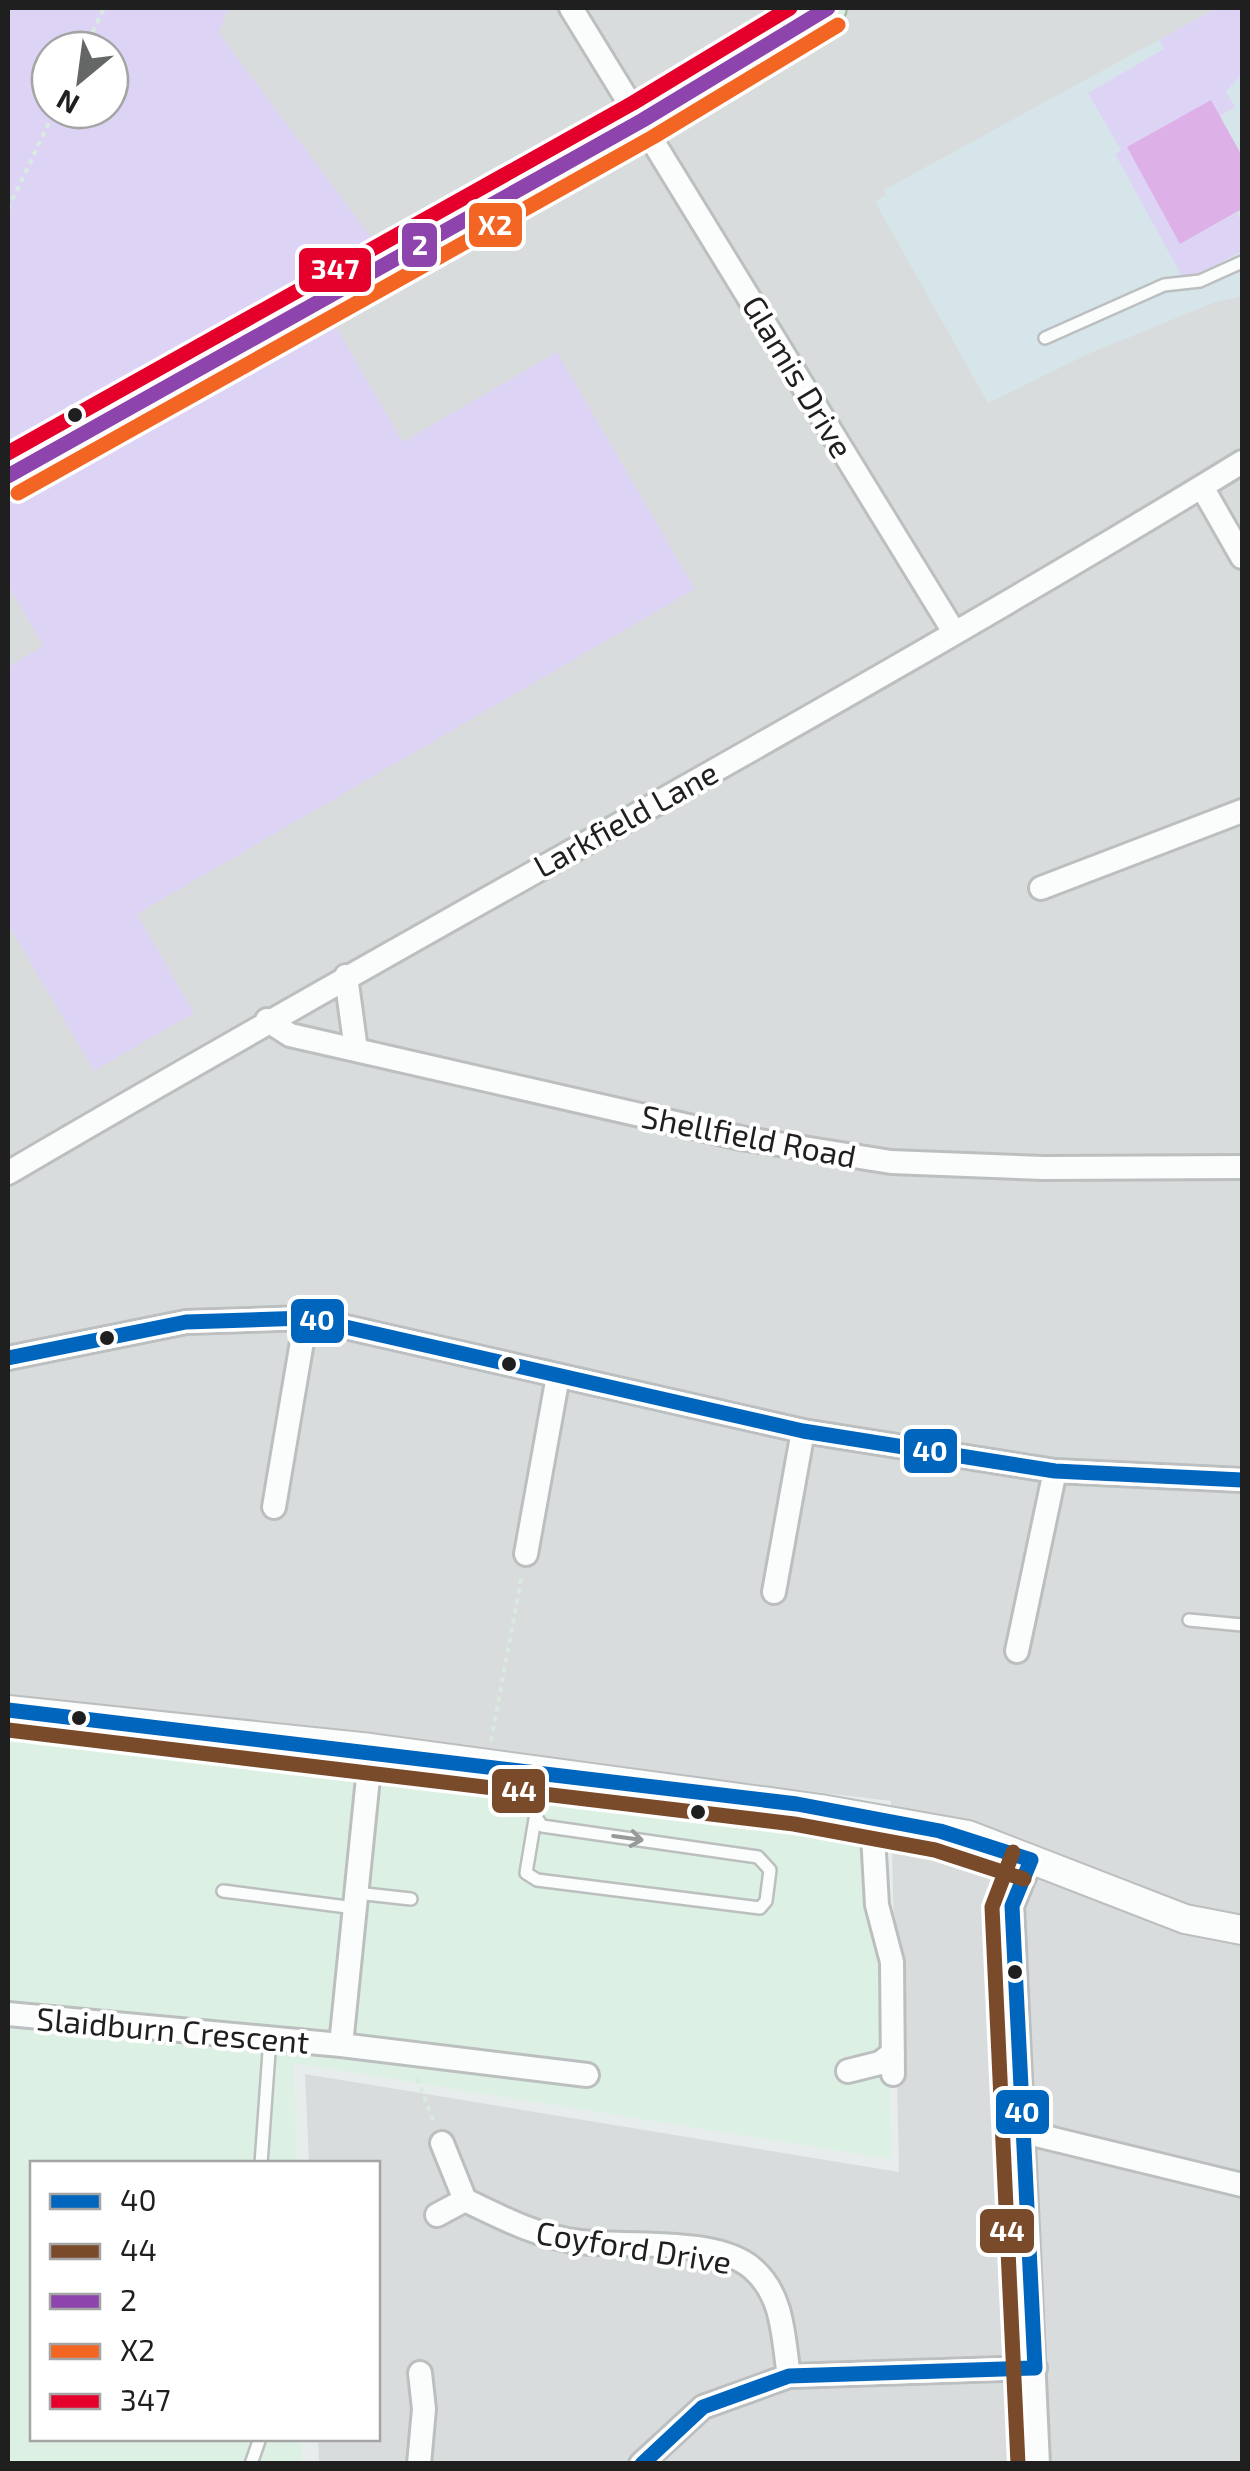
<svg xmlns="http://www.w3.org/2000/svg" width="1250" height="2471" viewBox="0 0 1250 2471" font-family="'Exo 2',sans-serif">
	<rect width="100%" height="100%" fill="#e7eded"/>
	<!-- residential -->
	<path fill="#d9dcdc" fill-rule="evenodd" d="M8,8H1242V2463H319L318,2439L378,2438V2164L309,2163L305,2074L899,2172L891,1801L8,1696ZM50,50H110V110H50Z"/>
	<!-- commercial -->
	<path fill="#dcf0e4" d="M8,1727L886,1840L891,2159L294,2063L296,2163L32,2164V2438L301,2439L302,2463L8,2464Z"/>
	<!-- education -->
	<path fill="#d6e5ea" d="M1217,8H1242V296L1213,303L1088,354L988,403L875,202L886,195L884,190Z"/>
	<!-- park -->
	<path fill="#ddd4f5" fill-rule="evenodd" d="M8,8H228L219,33L376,244L8,457ZM50,50H110V110H50Z
		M1217,8H1242V74L1226,91L1235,107L1220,116L1211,100L1180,244L1237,213L1242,223V251L1185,282L1115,154L1121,150L1088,93L1164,49L1159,40Z
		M326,310L403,442L557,352L695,589L137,914L194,1013L94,1071L8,924V667L43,646L8,585V495Z"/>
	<!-- pitch -->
	<path fill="#deb0e8" d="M1211,100L1242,156V209L1180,244L1127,147Z"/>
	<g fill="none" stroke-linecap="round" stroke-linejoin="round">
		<!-- service casing -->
		<g stroke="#bcbfbf" stroke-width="16">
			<path id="service" d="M1045,338L1164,285L1200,281L1242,262
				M1189,1620L1242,1625
				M536,1817L542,1826L758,1857L770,1870L766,1901L760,1908L537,1880L526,1873L543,1771
				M223,1891L355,1908
				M356,1893L411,1899
				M261,2164L270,2038
				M251,2464L260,2438"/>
		</g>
		<!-- minor casing -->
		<g stroke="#bcbfbf" stroke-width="28">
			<path id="minor" d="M571,8L954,632
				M1202,487L1242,557
				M1041,888L1242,811
				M346,976L356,1050
				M267,1020L290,1035L741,1138L891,1162L1044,1168L1242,1167
				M8,1173C417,932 838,710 1242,462
				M8,1358L186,1322L306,1318L803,1431L1055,1471L1242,1480
				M274,1507L306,1318
				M526,1554L558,1376
				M774,1592L803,1431
				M1017,1651L1055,1471
				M872,1818L877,1905L892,1962L893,2074
				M1031,1860L1012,1906L1038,2464
				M8,2014L341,2045L371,1748
				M341,2045L587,2075
				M848,2071L880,2063L893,2053
				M1020,2131L1242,2185
				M442,2143L465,2200C502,2218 539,2237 580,2242C626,2247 718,2237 753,2269C784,2296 783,2338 789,2376
				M437,2215L465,2200
				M419,2464L424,2409L420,2373
				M641,2464L703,2407L789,2376L1035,2368"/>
		</g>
		<!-- tertiary casing -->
		<g stroke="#bcbfbf" stroke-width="32">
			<path id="tertiary" d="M8,1710L371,1748L821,1809L968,1835L1185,1919L1242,1930"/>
		</g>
		<!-- trunk casing -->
		<g stroke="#9ec49e" stroke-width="40">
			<path id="trunk" d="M8,476L643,120L828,8"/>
		</g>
		<!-- path -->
		<path stroke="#d9ebe0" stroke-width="4" stroke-dasharray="5 5" stroke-linecap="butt" d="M84,50L104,8
			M8,209L55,110
			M491,1741L522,1574
			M417,2078L435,2125"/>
		<!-- service -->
		<use href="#service" stroke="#fbfcfc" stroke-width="11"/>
		<!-- minor -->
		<use href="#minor" stroke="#fbfcfc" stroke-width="22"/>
		<!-- tertiary -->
		<use href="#tertiary" stroke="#fbfcfc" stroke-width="28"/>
		<!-- trunk -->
		<use href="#trunk" stroke="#e1eee8" stroke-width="35"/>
		<!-- bus-1 casing -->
		<g stroke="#fff" stroke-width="22">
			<path id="bus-1" d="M8,1358L186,1322L306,1318L803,1431L1055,1471L1242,1480
				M8,1710L797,1804L940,1831L1031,1860
				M1031,1860L1012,1906L1035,2368
				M642,2464L703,2407L789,2376L1035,2368"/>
		</g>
		<!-- bus-2 casing -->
		<g stroke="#fff" stroke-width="22">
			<path id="bus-2" d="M8,1730L794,1824L935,1850L1024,1879
				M1013,1852L992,1907L1018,2464"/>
		</g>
		<!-- bus-3 casing -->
		<g stroke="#fff" stroke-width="22">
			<path id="bus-3" d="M8,476L643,120L828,8"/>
		</g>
		<!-- bus-4 casing -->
		<g stroke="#fff" stroke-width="22">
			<path id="bus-4" d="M18,493L653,137L838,25"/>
		</g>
		<!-- bus-5 casing -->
		<g stroke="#fff" stroke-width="22">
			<path id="bus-5" d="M8,453L633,103L790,8"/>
		</g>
		<!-- bus-1 -->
		<use href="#bus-1" stroke="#0065bd" stroke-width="15"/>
		<!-- bus-2 -->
		<use href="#bus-2" stroke="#7a4b2a" stroke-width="15"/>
		<!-- bus-3 -->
		<use href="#bus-3" stroke="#8e44ad" stroke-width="15"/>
		<!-- bus-4 -->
		<use href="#bus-4" stroke="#f26522" stroke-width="15"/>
		<!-- bus-5 -->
		<use href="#bus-5" stroke="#e4002b" stroke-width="15"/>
	</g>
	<!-- one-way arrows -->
	<defs><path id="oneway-shaft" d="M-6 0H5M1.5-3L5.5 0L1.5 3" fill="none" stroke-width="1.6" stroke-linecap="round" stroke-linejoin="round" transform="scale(2.5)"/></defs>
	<use stroke="#989999" href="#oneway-shaft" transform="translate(628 1838) rotate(8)"/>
	<!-- markers -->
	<g fill="#1f1f1f" stroke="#fff" stroke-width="4">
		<circle cx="75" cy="415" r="9"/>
		<circle cx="107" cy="1338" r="9"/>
		<circle cx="509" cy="1364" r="9"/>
		<circle cx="79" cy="1718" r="9"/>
		<circle cx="698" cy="1812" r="9"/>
		<circle cx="1015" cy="1972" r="9"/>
	</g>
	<g text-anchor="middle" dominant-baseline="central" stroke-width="8" stroke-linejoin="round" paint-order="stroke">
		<!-- street labels -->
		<g font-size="32" fill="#1f1f1f" stroke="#fff">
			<text transform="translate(799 376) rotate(59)">Glamis Drive</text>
			<text transform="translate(625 818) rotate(-29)">Larkfield Lane</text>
			<text transform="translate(749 1135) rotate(11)">Shellfield Road</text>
			<text transform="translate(173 2029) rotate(5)">Slaidburn Crescent</text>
			<text transform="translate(634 2246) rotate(9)">Coyford Drive</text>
		</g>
	</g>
	<g stroke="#fff" stroke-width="4">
		<rect x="467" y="201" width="57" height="48" rx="10" fill="#f26522"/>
		<rect x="400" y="221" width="39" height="48" rx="10" fill="#8e44ad"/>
		<rect x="297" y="246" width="76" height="48" rx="10" fill="#e4002b"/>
		<rect x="289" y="1297" width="57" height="48" rx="10" fill="#0065bd"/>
		<rect x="902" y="1427" width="57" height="48" rx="10" fill="#0065bd"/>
		<rect x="490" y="1767" width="57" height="48" rx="10" fill="#7a4b2a"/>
		<rect x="994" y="2088" width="57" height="48" rx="10" fill="#0065bd"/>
		<rect x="978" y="2207" width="58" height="48" rx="10" fill="#7a4b2a"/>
	</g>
	<g font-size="28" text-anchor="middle" font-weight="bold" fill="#fff">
		<text x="495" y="235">X2</text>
		<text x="420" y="255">2</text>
		<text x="335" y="279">347</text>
		<text x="317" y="1330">40</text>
		<text x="930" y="1461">40</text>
		<text x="519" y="1801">44</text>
		<text x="1022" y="2122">40</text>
		<text x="1007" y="2241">44</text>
	</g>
	<!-- border -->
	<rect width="1250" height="2471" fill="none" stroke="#1f1f1f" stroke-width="20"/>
	<!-- legend -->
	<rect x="30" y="2161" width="350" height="280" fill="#ffffff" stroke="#a5a5a5" stroke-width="2.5"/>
	<rect x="50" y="2194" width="50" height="15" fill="#0065bd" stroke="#a5a5a5" stroke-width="2.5"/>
	<text x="120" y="2211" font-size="30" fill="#1f1f1f">40</text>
	<rect x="50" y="2244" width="50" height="15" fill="#7a4b2a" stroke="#a5a5a5" stroke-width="2.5"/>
	<text x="120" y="2261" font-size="30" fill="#1f1f1f">44</text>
	<rect x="50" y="2294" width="50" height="15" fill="#8e44ad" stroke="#a5a5a5" stroke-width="2.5"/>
	<text x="120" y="2311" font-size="30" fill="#1f1f1f">2</text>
	<rect x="50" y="2344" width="50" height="15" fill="#f26522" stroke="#a5a5a5" stroke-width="2.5"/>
	<text x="120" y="2361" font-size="30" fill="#1f1f1f">X2</text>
	<rect x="50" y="2394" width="50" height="15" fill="#e4002b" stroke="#a5a5a5" stroke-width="2.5"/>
	<text x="120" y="2411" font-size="30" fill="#1f1f1f">347</text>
	<!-- north arrow -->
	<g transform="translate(80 80) rotate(209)"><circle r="48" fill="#ffffff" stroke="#a5a5a5" stroke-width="2.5"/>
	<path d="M0-8L18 38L0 25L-18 38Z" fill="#656767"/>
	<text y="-15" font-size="28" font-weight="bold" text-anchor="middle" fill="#1f1f1f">N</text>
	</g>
</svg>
